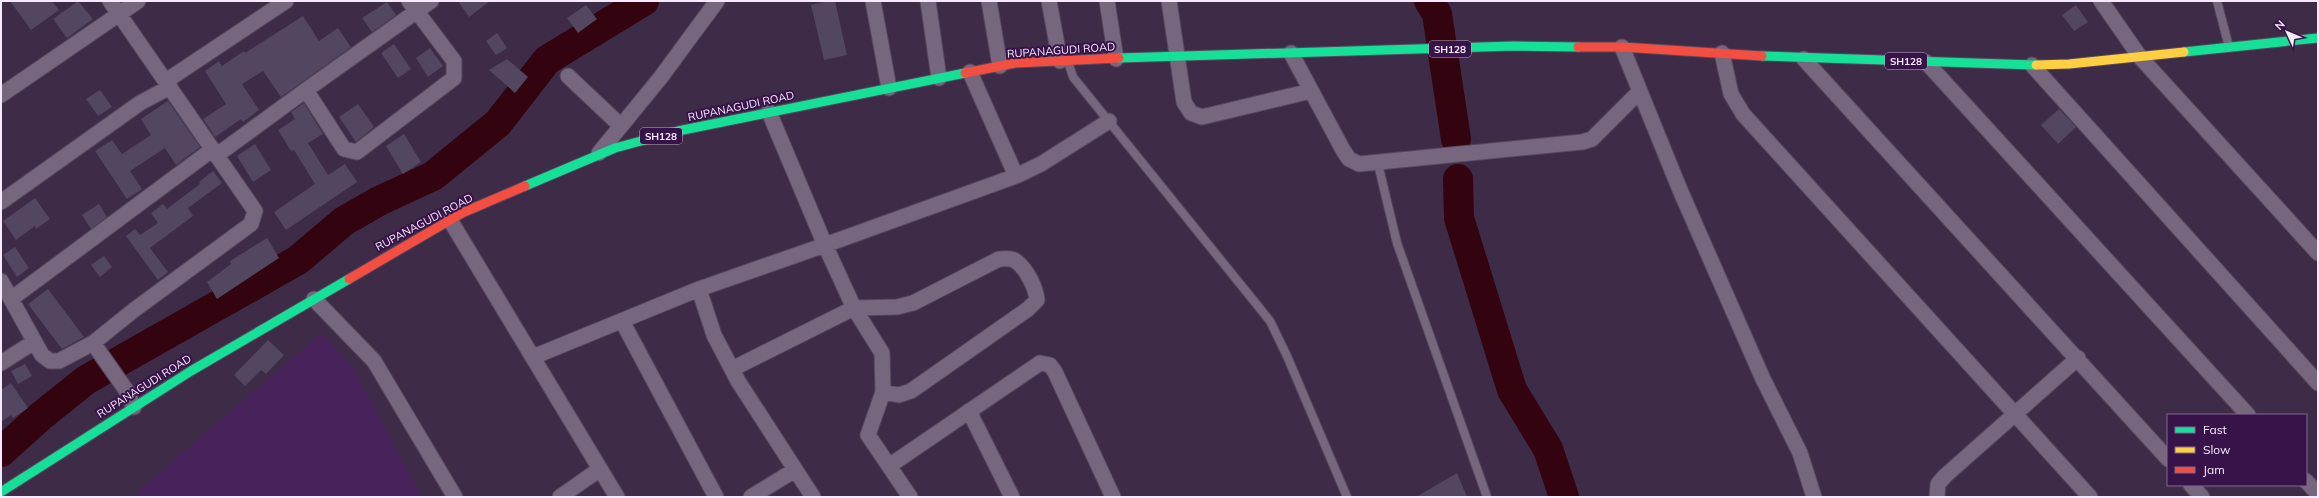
<svg xmlns="http://www.w3.org/2000/svg" width="2319" height="498" viewBox="0 0 2319 498" font-family="Mulish,sans-serif">
	<rect width="100%" height="100%" fill="#3e2b47"/>
	<!-- built -->
	<path fill="#48225a" d="M321,333L354,370L422,497H134L144,486Z"/>
	<g fill="none" stroke-linecap="round" stroke-linejoin="round">
		<!-- river -->
		<path stroke="#33040f" stroke-width="30" d="M1429,1L1437,14L1456,139
			M1458,179L1459,218L1512,390L1548,449L1564,497
			M1,452L41,416L86,380L298,260L344,221L379,201L433,176L498,123L547,60L644,1"/>
	</g>
	<!-- building -->
	<path fill="#524660" d="M10,1H52L59,10L31,30Z
		M78,1L93,19L67,38L53,19Z
		M458,1H490L469,17Z
		M828,1H835L847,55L824,60L811,5Z
		M387,2L396,15L372,32L362,18Z
		M586,5L597,19L578,33L567,18Z
		M2076,5L2088,22L2074,31L2062,15Z
		M303,16L319,41L338,28L351,47L281,97L263,71L242,84L259,110L243,122L241,119L215,137L203,119L226,104L205,71L219,61L222,66L244,51L245,53Z
		M497,33L507,48L496,55L486,41Z
		M394,44L411,69L398,78L381,53Z
		M430,48L443,66L428,77L416,58Z
		M507,59L528,77L515,93L489,70Z
		M100,90L112,107L98,116L86,99Z
		M168,101L200,147L176,165L165,148L130,171L142,189L127,199L95,151L112,140L122,154L151,135L141,119Z
		M304,103L323,134L308,143L328,175L345,164L357,182L286,230L274,212L315,184L294,150L291,151L278,130L295,119L291,112Z
		M358,104L374,127L356,142L339,117Z
		M2059,109L2076,127L2058,144L2041,125Z
		M404,134L421,162L403,174L386,146Z
		M255,144L271,170L253,182L237,156Z
		M213,171L222,183L188,208L193,216L150,248L168,272L158,280L126,236L135,229L140,235L158,223L151,213L163,204L167,209L200,184L199,182Z
		M35,198L50,219L36,229L35,226L16,240L3,221Z
		M99,204L107,217L91,229L82,215Z
		M267,238L279,258L217,299L207,282L231,264L230,261Z
		M15,247L29,268L17,277L3,255Z
		M104,256L112,267L100,277L91,265Z
		M48,289L84,337L62,349L28,304Z
		M268,340L284,355L266,374L261,370L245,386L234,375Z
		M25,364L32,376L18,384L11,371Z
		M11,383L28,408L13,418L11,415L1,422V390Z
		M1457,473L1467,497H1416Z"/>
	<g fill="none" stroke-linecap="round" stroke-linejoin="round">
		<!-- lane casing -->
		<g stroke="#57475d" stroke-width="10">
			<path id="lane" d="M2217,1L2229,47
				M1068,62L1073,77L1270,321L1287,356L1347,497
				M1378,164L1397,243L1487,497"/>
		</g>
		<!-- street casing -->
		<g stroke="#57475d" stroke-width="17">
			<path id="street" d="M873,1L889,88
				M928,1L939,78
				M989,1L1000,66
				M1049,1L1060,61
				M1107,1L1116,59
				M1169,1L1184,102L1191,113L1202,117L1311,91
				M2101,1L2140,57L2318,253
				M1622,47L1680,190L1763,379L1800,453L1814,497
				M1291,53L1343,150L1349,159L1359,164L1582,142L1592,139L1640,91
				M1722,53L1731,94L1743,114L2090,497
				M1804,59L2168,459
				M1926,62L2248,415
				M2032,65L2318,383
				M970,72L1016,176L1041,164L1109,121
				M568,76L621,126
				M166,81L286,1
				M306,90L431,1
				M1,95L138,1
				M599,153L661,77L717,1
				M217,155L306,90L344,149L357,152L454,78V61L409,1
				M1,202L140,103L170,87
				M450,220L617,497
				M1,281L42,355L50,361H59L93,343L134,310L251,224L255,211L110,1
				M699,289L714,335L738,381L813,497
				M11,299L213,149
				M314,299L374,361L455,497
				M622,321L716,497
				M93,343L126,390L134,407
				M533,357L699,289L825,245L769,112
				M1,363L34,342
				M732,369L854,308L897,307L913,303L999,259C1005,259 1012,257 1017,262C1027,270 1036,288 1037,300L1028,309L911,391L899,395L883,392
				M969,411L1012,497
				M889,466L1040,363L1050,365L1055,372L1113,497
				M2306,481L2318,494
				M2191,485L2202,497
				M560,497L600,469
				M751,497L795,470
				M910,497L868,435L883,392L882,353L854,308L825,245L1016,176
				M1937,497L1938,484L1945,476L2078,358"/>
		</g>
		<!-- fast casing -->
		<g stroke="#57475d" stroke-width="11">
			<path id="fast" d="M2184,52L2318,38
				M1762,56L2036,65
				M1119,58L1514,46L1578,47
				M525,186L615,148L678,131L965,73
				M1,492L191,371L349,279"/>
		</g>
		<!-- slow casing -->
		<g stroke="#57475d" stroke-width="11">
			<path id="slow" d="M2036,65L2069,64L2184,52"/>
		</g>
		<!-- jam casing -->
		<g stroke="#57475d" stroke-width="11">
			<path id="jam" d="M1578,47H1622L1762,56
				M965,73L1015,63L1119,58
				M349,279L462,213L525,186"/>
		</g>
		<!-- lane -->
		<use href="#lane" stroke="#76677e" stroke-width="8"/>
		<!-- street -->
		<use href="#street" stroke="#76677e" stroke-width="15"/>
		<!-- fast -->
		<use href="#fast" stroke="#16e098" stroke-width="9"/>
		<!-- slow -->
		<use href="#slow" stroke="#ffcf43" stroke-width="9"/>
		<!-- jam -->
		<use href="#jam" stroke="#f24e42" stroke-width="9"/>
	</g>
	<g text-anchor="middle" dominant-baseline="central" stroke-width="4" stroke-linejoin="round" paint-order="stroke">
		<!-- shield labels -->
		<g fill="#381349" stroke="#beaac8" stroke-width="1">
			<rect x="1429" y="41" width="42" height="16" rx="3"/>
			<rect x="1885" y="53" width="42" height="16" rx="3"/>
			<rect x="640" y="128" width="42" height="16" rx="3"/>
		</g>
		<g font-size="10" font-weight="bold" fill="#f7eafe">
			<text x="1450" y="49">SH128</text>
			<text x="1906" y="61">SH128</text>
			<text x="661" y="136">SH128</text>
		</g>
		<!-- street labels -->
		<g font-size="11" fill="#f7eafe" stroke="#381349">
			<text transform="translate(1061 50) rotate(-4)">RUPANAGUDI ROAD</text>
			<text transform="translate(741 106) rotate(-12)">RUPANAGUDI ROAD</text>
			<text transform="translate(424 222) rotate(-28)">RUPANAGUDI ROAD</text>
			<text transform="translate(144 386) rotate(-32)">RUPANAGUDI ROAD</text>
		</g>
	</g>
	<!-- border -->
	<rect width="2319" height="498" fill="none" stroke="#f7eafe" stroke-width="4"/>
	<!-- legend -->
	<rect x="2167" y="414" width="140" height="72" fill="#381349" stroke="#846991"/>
	<rect x="2175" y="427" width="20" height="6" fill="#16e098" stroke="#846991"/>
	<text x="2203" y="434" font-size="12" fill="#f7eafe">Fast</text>
	<rect x="2175" y="447" width="20" height="6" fill="#ffcf43" stroke="#846991"/>
	<text x="2203" y="454" font-size="12" fill="#f7eafe">Slow</text>
	<rect x="2175" y="467" width="20" height="6" fill="#f24e42" stroke="#846991"/>
	<text x="2203" y="474" font-size="12" fill="#f7eafe">Jam</text>
	<!-- north arrow -->
	<g transform="translate(2287 32) rotate(314)" stroke="#381349" stroke-width="3" paint-order="stroke">
	<path d="M0-3L7 15L0 10L-7 15Z" fill="#f7eafe"/>
	<text y="-6" font-size="11" font-weight="bold" text-anchor="middle" fill="#f7eafe">N</text>
	</g>
</svg>
